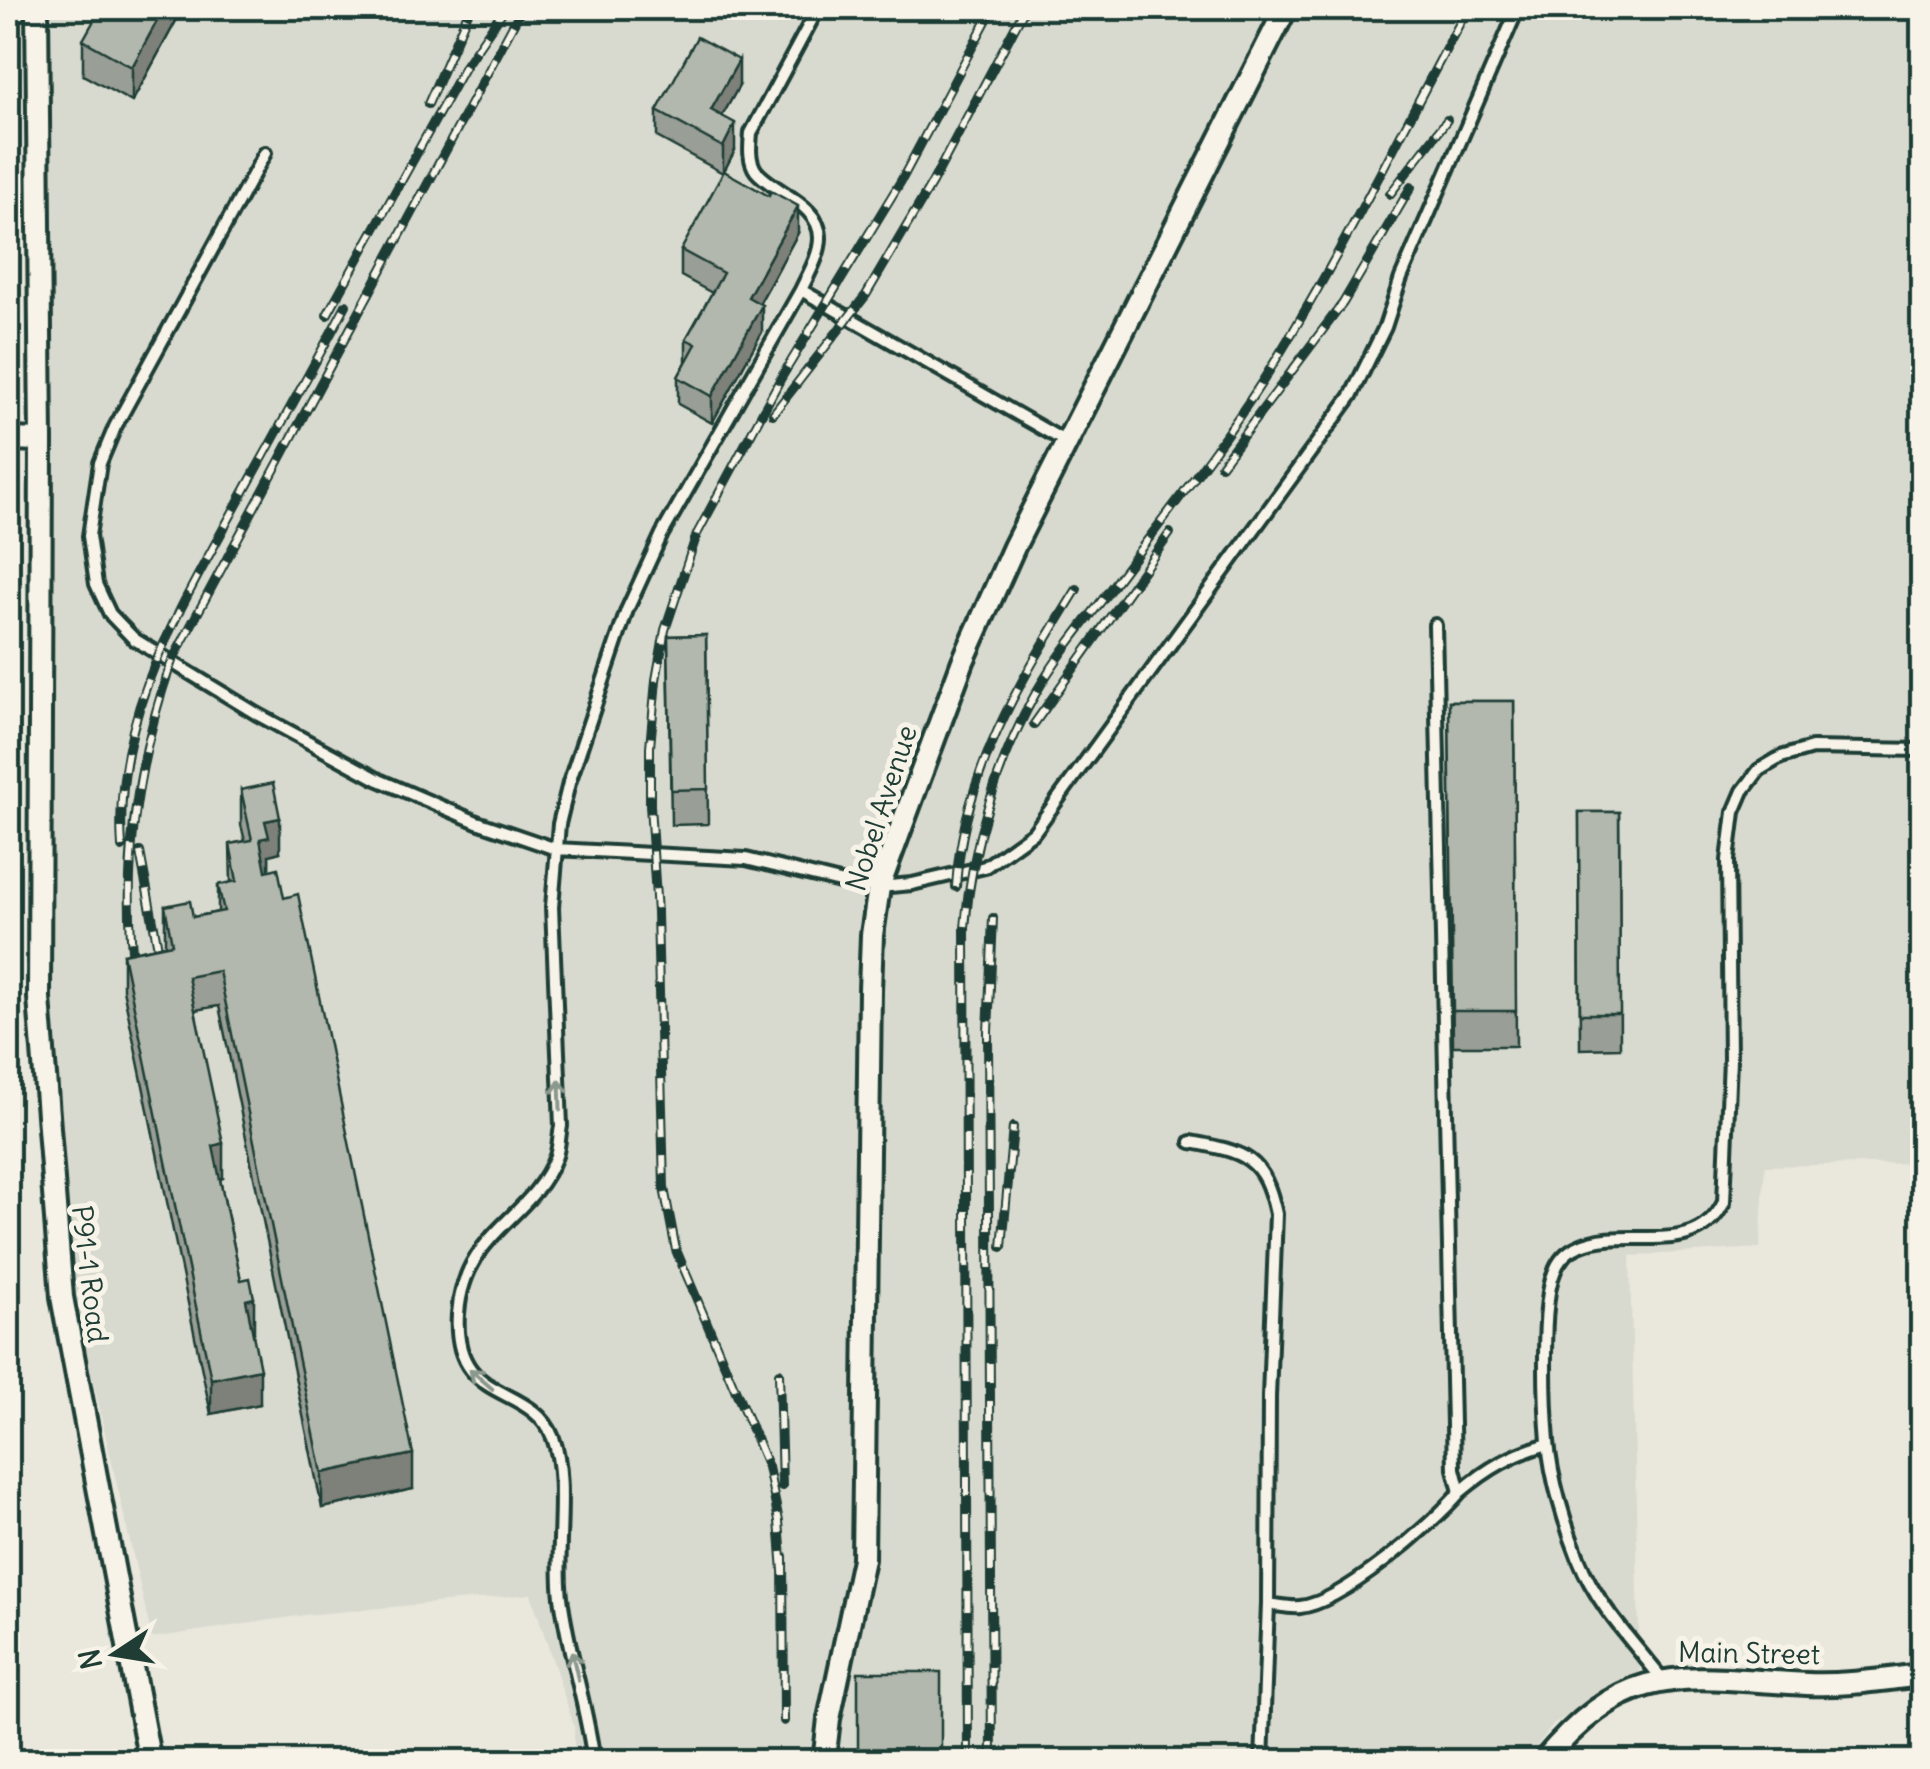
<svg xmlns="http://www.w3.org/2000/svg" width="1930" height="1769" viewBox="0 0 1930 1769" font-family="Delius,sans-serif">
	<rect width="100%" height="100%" fill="#eae8dd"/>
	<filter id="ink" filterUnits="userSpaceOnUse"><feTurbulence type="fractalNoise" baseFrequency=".01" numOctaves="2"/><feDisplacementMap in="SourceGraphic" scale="20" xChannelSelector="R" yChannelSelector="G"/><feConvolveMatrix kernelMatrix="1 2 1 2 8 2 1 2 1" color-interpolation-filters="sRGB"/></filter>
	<g filter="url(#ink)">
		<!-- built -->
		<path fill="#d9dacf" d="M51,8H1922V1163L1765,1166L1760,1248L1630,1256L1640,1672L1554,1724L1525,1761H574V1726L531,1594L305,1615L152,1638L75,1302L48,969Z
			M8,110L11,111L20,903L8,904Z"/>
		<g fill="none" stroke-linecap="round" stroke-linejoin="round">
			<!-- lane casing -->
			<g stroke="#1f3d34" stroke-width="18">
				<path id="lane" d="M265,153L115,427L100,463L89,536L96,584L110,614L134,639L257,714L379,780L477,822L556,849L746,859L848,884L879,887L912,884L985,867L1034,832L1351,396L1385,327L1401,278L1518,8
					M801,290L1066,442
					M1191,1142C1246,1152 1264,1157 1276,1214L1269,1397L1268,1604
					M1460,1492C1488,1468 1513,1454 1548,1444
					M1662,1679C1632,1641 1597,1605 1579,1560C1565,1525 1551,1479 1548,1441C1545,1406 1541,1303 1554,1273C1558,1261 1567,1251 1579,1246C1628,1224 1696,1261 1724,1202L1730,1059L1728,860L1734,812L1743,791L1759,770L1781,757L1812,748L1922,750
					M594,1762C587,1706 568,1653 561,1597C555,1551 569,1479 553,1438C531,1381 452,1406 458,1314C464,1231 531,1221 556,1156C559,1147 559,1136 561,1126L552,907L559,824L569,783L627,610L662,534L801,290C808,275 820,255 820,238C820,204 774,193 756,171C748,160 750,145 751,133L818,8
					M1262,1762L1268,1604C1278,1605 1290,1608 1300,1607C1342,1603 1433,1524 1460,1492L1454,1469L1435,625"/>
			</g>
			<!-- street casing -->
			<g stroke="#1f3d34" stroke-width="28">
				<path id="street" d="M37,8L41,440L39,998L62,1297L150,1762
					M8,439L41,440
					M824,1762L829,1719L863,1559L870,990L872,935L879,887L963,661L1014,547L1286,8
					M1543,1762C1630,1657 1687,1678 1807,1684C1845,1686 1885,1679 1922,1675"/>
			</g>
			<!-- lane -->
			<use href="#lane" stroke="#f7f3e8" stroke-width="10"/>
			<!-- street -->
			<use href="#street" stroke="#f7f3e8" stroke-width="20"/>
			<!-- rail casing -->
			<g stroke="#1f3d34" stroke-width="10">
				<path id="rail" d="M428,104L470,8
					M1390,194L1447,120
					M327,315L465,66L505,8
					M773,414L866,295L932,183L1025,8
					M1221,465L1343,303L1411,187
					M1034,724L1170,533
					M122,847C113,717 176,616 236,506C273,439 310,373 346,305
					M140,852L163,975
					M956,887C963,774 1019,683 1077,589
					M135,979C121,872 136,763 172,661L522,8
					M1002,1247L1013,1127
					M779,1373L782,1486
					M783,1556L784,1721
					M783,1571L779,1521L768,1467L676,1250L664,1188L657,913L650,805V747L656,680L665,630L697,534L781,378L901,181L993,8
					M968,1762L965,928C971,847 997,762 1037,691C1056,658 1080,629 1103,599C1157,526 1215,455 1264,379C1339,260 1401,131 1468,8
					M992,1762L988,1032L993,918"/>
			</g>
			<!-- rail -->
			<use href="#rail" stroke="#f7f3e8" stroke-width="6" stroke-dasharray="19" stroke-linecap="butt"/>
		</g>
		<!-- wall -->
		<path fill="#999e96" stroke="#1f3d34" stroke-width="2.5" d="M183,8L132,102L83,75V40Z
			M739,86L722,116L735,150L723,173L657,137V111Z
			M798,233L759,304L762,332L712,423L678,404V377L686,362V339L712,293L681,276V250Z
			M706,635L708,824L671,825L668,636Z
			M1449,701H1514L1516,1046H1453Z
			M241,790L280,852L269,855V870L413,1489L322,1508L219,1006L195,1010L223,1178L220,1179L241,1280L254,1333L253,1334L260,1404L211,1414L123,989V954L165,945V906L193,917L218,912V885L231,883L230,844L245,841L241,825Z
			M1579,812H1619L1620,1048L1580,1049Z"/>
		<!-- shaded-wall -->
		<path fill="#7d817a" stroke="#1f3d34" stroke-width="2.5" d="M164,8H183L132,102V67Z
			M739,60V86L711,136V110Z
			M735,123V150L723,173V147Z
			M798,206V233L748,324V297Z
			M762,305V332L712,423V396Z
			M280,818V852L269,855V872L260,874V839L265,821Z
			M223,1143V1178L213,1180V1146Z
			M254,1298V1333L246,1335V1300Z
			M260,1369V1404L211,1414V1379Z
			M413,1454V1489L322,1508V1473Z"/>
		<!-- building -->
		<path fill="#b2b8ae" stroke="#1f3d34" stroke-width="2.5" d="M101,8H164L132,67L83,40Z
			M697,37L739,60L711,110L735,123L723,147L657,111Z
			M724,171L769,196L771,191L798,206L748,297L762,305L712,396L678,377L696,344L686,339L723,273L681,250Z
			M706,635L708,789L671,790L668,636Z
			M1449,701H1514L1516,1011H1453Z
			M273,783L280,818L265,821L269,837L260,839L266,871L278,868L284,898L298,894L413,1454L322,1473L219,971L188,977L223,1143L213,1146L241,1280L250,1278L254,1298L246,1300L260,1369L211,1379L123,954L172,944L165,906L190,901L193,917L224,911L218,885L237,881L230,844L252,840L241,790Z
			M1579,812H1619L1620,1014H1580Z
			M858,1672H941V1762H844V1751L858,1752Z"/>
		<!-- one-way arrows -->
		<defs><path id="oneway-shaft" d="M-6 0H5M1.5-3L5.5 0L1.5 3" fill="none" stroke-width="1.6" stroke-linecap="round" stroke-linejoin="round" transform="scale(2.5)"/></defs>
		<g stroke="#8b988e">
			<use href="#oneway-shaft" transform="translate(560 1095) rotate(-92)"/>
			<use href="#oneway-shaft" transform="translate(481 1379) rotate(-139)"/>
			<use href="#oneway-shaft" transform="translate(575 1666) rotate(-103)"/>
		</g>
	</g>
	<g text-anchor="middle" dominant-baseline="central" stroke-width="10" stroke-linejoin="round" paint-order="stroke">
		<!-- street labels -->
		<g font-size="28" fill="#1f3d34" stroke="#f7f3e8">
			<text transform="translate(881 808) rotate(-72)">Nobel Avenue</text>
			<text transform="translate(90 1274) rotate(83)">P91-1 Road</text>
			<text transform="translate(1749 1653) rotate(1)">Main Street</text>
		</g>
	</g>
	<!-- margin -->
	<rect width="1930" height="1769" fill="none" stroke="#f7f3e8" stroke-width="40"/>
	<rect x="20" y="20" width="1890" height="1729" fill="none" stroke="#1f3d34" stroke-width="4" filter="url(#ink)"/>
	<!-- north arrow -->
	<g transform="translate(115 1654) rotate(258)" stroke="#f7f3e8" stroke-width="8" paint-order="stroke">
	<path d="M0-8L18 38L0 25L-18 38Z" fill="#1f3d34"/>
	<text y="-15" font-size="28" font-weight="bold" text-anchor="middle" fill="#1f3d34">N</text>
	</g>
</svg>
